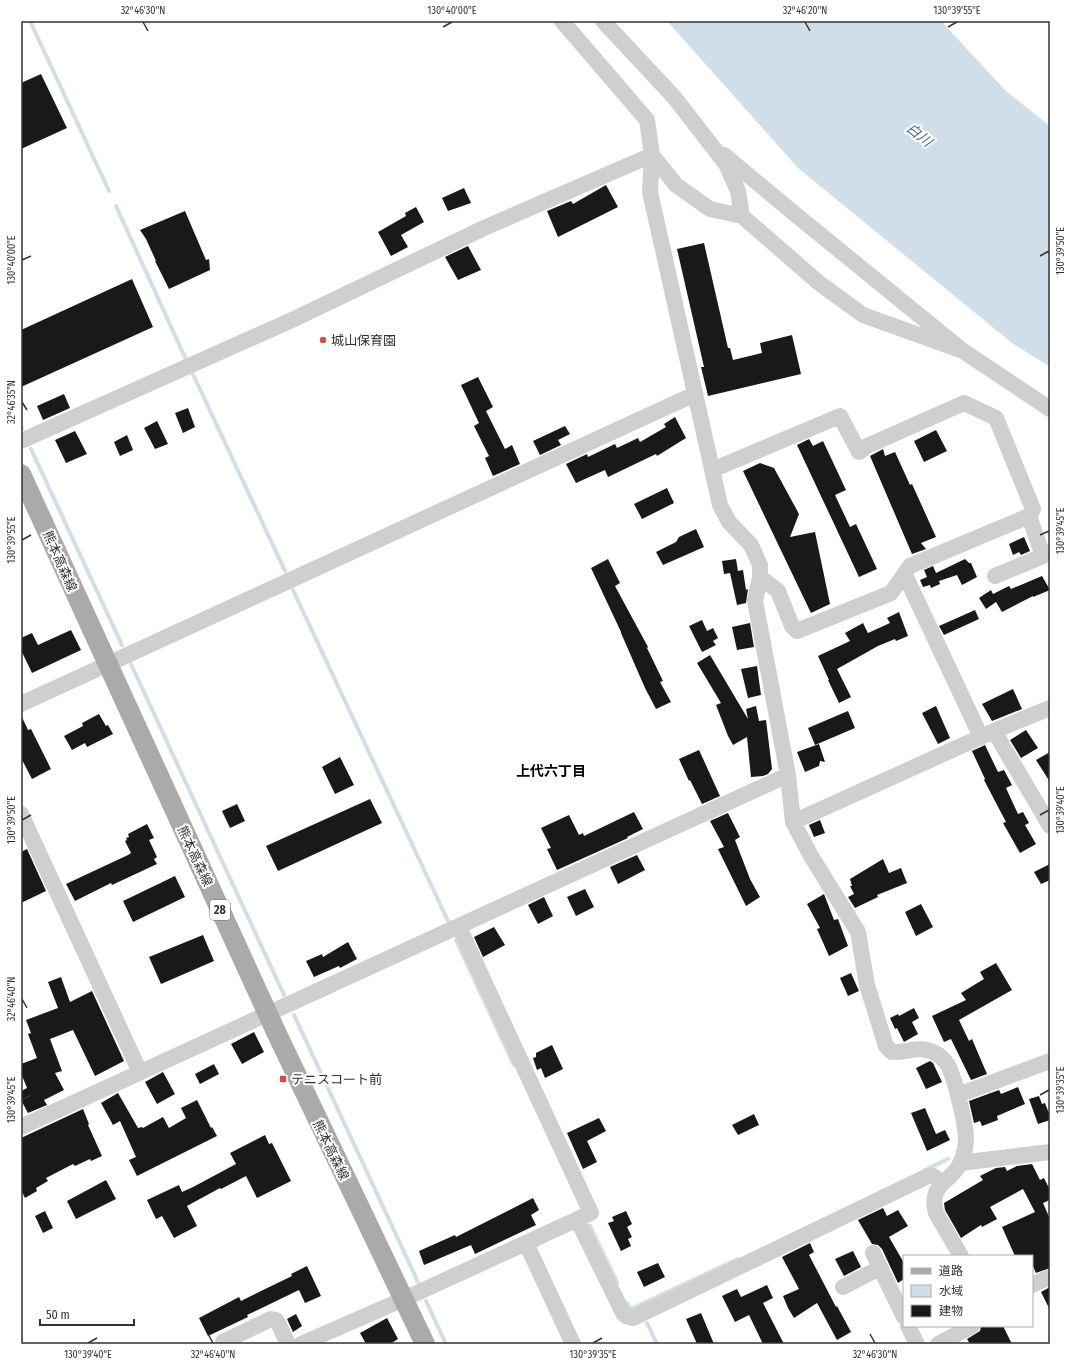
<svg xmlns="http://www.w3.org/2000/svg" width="1071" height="1365" viewBox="0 0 1071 1365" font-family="'Fira Sans Condensed','Noto Sans JP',sans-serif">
	<rect width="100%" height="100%" fill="#fff"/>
	<!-- water -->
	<path fill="#cfdee8" d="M667,21H941L1006,91L1050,126V367L1012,343L798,168Z"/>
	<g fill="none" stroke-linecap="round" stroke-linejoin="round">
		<!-- stream -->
		<path stroke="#cfdee8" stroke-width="4" d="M30,21L109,191
			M116,206L188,364
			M191,370L285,571
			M21,427L22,428
			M31,449L122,645
			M293,590L448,921
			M131,664L284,995
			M456,940L514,1065
			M294,1015L418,1282
			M925,1170L948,1159
			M590,1226L617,1282
			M426,1301L446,1344
			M627,1303L630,1308H633L738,1259
			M647,1323L657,1344"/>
	</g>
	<!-- building -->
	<path fill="#191919" d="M41,74L67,128L21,149V83Z
		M606,185L618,207L558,237L547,211L571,201L573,204Z
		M464,188L471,203L448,211L442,198Z
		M416,207L424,222L401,235L408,247L391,256L378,232L406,216L405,213Z
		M185,211L206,260L209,259L210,270L169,289L155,261H156L146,239L140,230Z
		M704,243L728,348H730L733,360L762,353L760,343L792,335L801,374L708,396L701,367H704L677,249Z
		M468,246L481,270L458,280L445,257Z
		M132,279L153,327L21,387V330Z
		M478,377L493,407L486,411L505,449L512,445L520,464L493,476L485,458L489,456L474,426L479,423L461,385Z
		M64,394L70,408L43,420L37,406Z
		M188,408L195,427L183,433L175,413Z
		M675,417L686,438L657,456L656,454L608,477L605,470L576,483L566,464L587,454L588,457L615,444L617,448L638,438L640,442L666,427L664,424Z
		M157,421L168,444L155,449L144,428Z
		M565,426L570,434L558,440L561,445L540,455L533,441Z
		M936,430L947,451L924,462L914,441Z
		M75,431L87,454L66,463L55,440Z
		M127,435L133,450L120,456L114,442Z
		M809,439L813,446L823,441L846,490L835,495L850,527L856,524L877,569L859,577L797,445Z
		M883,449L885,456L895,452L910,485L912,484L936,537L921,543L926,549L912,554L870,456Z
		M760,463L774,468L799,514L790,537L815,532L830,604L811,613L743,471Z
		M667,488L674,503L642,519L634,504Z
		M696,529L704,547L663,565L656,552L676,542L679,537Z
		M1024,537L1030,551L1021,555L1019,552L1013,555L1009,544Z
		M608,559L620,583L615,586L648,647L647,648L663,681L660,682L671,702L656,709L645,688L621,633V632L591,568Z
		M736,559L738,571L743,570L746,590L748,589L746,603L737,605L730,573L724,574L722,561Z
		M965,559L969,563H971L977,577L962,585L957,575L939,581L940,584L931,588L930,585L923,587L920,580L927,577L924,570L933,566L936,573Z
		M1042,576L1050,590L1033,597V596L1002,612L996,602L986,609L979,598L991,590L993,594L1009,586L1011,589Z
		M975,610L979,619L944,635L939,626Z
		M899,612L908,636L896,641L895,639L878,646L837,669L851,697L839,703L828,680H829L818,656L850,641L845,633L863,623L868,633L890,623L887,618Z
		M702,620L707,631L713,628L718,638L713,641L716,645L702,652L689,626Z
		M750,623L754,647L737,650L732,627Z
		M71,630L81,650L32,673L21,650V638L32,633L38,645Z
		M710,655L748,719L746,709L756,706L759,721L766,720L772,769L768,774L763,776L751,777L747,737L733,745L728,736L716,705L721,703L697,663Z
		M757,666L761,695L748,698L741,669Z
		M1013,689L1022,709L992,721L982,704Z
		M936,706L950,738L938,744L922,713Z
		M848,711L855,728L815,745L808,728Z
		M99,714L106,726L108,725L113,734L87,747L85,743L72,750L64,736L83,726L82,723Z
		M21,715L28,730L31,729L51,769L32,779L21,758Z
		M1026,730L1038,748L1021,758L1010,740Z
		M819,744L825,762L820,761L819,766L805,772L797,752Z
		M985,745L998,772L1004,770L1012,785L1006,788L1018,814L1023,812L1029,823L1025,825L1036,844L1020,853L1003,823L1006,822L984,780L985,779L972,751Z
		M699,750L720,796L702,804L690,780L689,781L679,759Z
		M1050,752V782L1036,760Z
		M340,757L354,785L335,794L322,767Z
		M370,799L382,823L278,871L266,846Z
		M237,804L245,821L230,828L222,811Z
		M634,812L643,829L627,837L628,838L557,870L547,849L551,848L541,828L569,815L579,835L583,833L584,836Z
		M728,813L740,837L735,840L750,879L760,897L746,906L718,849L724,847L710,821Z
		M820,820L825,833L814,837L809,825Z
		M147,824L154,838L149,840L157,857L154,859L157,864L112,885L111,883L75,901L66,884L128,855L131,853L125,841L127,840L126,838L129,837L128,834Z
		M27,849L46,891L21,903V852Z
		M637,855L645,870L618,884L610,867Z
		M883,859L889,873L901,868L907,883L877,895L878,897L855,908L848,897L854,894L850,886H852L850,879Z
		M1050,864V880L1041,884L1034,872Z
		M175,876L185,897L133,922L123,901Z
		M585,889L594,907L576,916L567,897Z
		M824,894L834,920L838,919L848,946L829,956L817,929L820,928L807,904Z
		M544,897L553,916L538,924L528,905Z
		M921,904L933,927L916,936L905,912Z
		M494,927L505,945L483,957L474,937Z
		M203,935L214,961L161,984L149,957Z
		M348,942L357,959L340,968L339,966L314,977L306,961L322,954L323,957Z
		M996,963L1012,990L959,1020L969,1041L972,1039L987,1074L971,1080L951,1039L944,1042L932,1016L966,1000L961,993L984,979L980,972Z
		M851,973L859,991L848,996L840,978Z
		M61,977L70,1002L92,991L124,1061L95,1076L73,1030L50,1039L62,1071L55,1073L64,1090L44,1100L47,1105L28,1113L21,1100V1091L27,1088L21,1073V1064L37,1058L28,1034L31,1033L26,1020L58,1008L48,982Z
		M914,1008L919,1018L912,1022L918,1034L904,1042L897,1028L895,1029L890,1018L898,1014L899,1016Z
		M254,1032L264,1052L242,1064L231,1044Z
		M552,1045L563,1069L545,1078L541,1068L537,1070L533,1058L536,1057V1053Z
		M930,1061L933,1063L942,1082L926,1089L916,1068Z
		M214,1064L219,1074L200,1084L195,1074Z
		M163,1072L175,1094L157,1104L145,1082Z
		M1018,1087L1025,1104L997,1116L998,1120L982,1126L980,1121L974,1123L969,1101L999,1090L1001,1094Z
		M118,1093L138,1128L142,1127L143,1128L163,1117L169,1128L186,1118L181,1108L197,1100L211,1128L212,1127L217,1136L137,1176L129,1160L136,1157L120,1121L113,1125L101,1103Z
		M1039,1096L1042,1104L1045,1103L1050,1116V1120L1038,1124L1029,1099Z
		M925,1108L936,1134L945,1130L950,1140L927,1151L911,1113Z
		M83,1109L89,1124L88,1125L102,1156L91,1161L90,1159L75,1166L73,1164L46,1178L48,1181L36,1188L37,1191L25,1198L21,1190V1138Z
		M754,1114L759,1125L738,1135L732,1125Z
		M599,1118L606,1131L587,1141L597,1162L583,1169L567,1133Z
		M265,1135L269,1144L272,1143L291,1181L257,1198L246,1176L221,1189L220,1188L187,1206L197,1226L174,1238L162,1216L156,1219L147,1200L179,1185L182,1192L193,1187L236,1164L230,1153Z
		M1032,1164L1040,1180L1044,1178L1050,1190V1200L1043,1203L1050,1219V1268L1036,1273L1032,1264V1256H1015L1002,1227L1035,1212L1023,1189L990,1207L997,1219L982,1227L981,1225L961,1238L945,1210L944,1203L983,1180L980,1176L996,1168L1005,1167L1007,1171L1017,1166Z
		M106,1180L116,1199L76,1219L67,1201Z
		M533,1198L539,1210L531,1215L536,1225L475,1254L471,1245L424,1265L419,1251L455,1235L456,1237Z
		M883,1208L887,1216L898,1210L908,1226L889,1237L904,1263V1279L898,1283L882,1249L878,1245L872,1244L858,1220Z
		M45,1211L53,1228L43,1233L35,1216Z
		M626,1211L632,1224L627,1227L632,1237L628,1239L631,1246L621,1251L608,1223L614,1221L612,1217Z
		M810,1243L814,1252L809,1255L836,1307L837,1306L851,1332L837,1340L817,1303L794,1318L788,1308L783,1296L799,1289L782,1257Z
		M853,1251L861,1267L844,1276L835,1259Z
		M658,1263L665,1277L644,1287L637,1272Z
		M307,1266L321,1296L305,1303L299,1290L247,1315L248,1317L208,1336L199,1318L239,1297L241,1301L261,1291L292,1276L291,1274Z
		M767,1285L773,1298L763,1303L784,1344H763L749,1315L735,1322L722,1296L737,1289L741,1297Z
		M1050,1287V1310L1041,1292Z
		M701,1313L714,1344H697L686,1319Z
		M296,1314L302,1326L293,1332L287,1319Z
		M387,1318L398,1339L390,1344H366L360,1333Z
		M981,1326H1003L1012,1344H970L967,1339L980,1331Z"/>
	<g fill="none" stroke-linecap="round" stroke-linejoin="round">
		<!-- minor -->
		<path stroke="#cfcfcf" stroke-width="16" d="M562,21L647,120L652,155L676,185L710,209L742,216
			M603,21L674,97L726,164L738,191L742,216L819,283L863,315L963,351
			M724,155L790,210L963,351L1050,409
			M21,441L292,320L484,228L652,155L650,192L720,505L729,522L751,545L760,565V577L755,601L788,775L793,822L811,856L858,932L867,985L886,1046L892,1052C909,1053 920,1044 937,1054C942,1057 945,1061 948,1065C955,1079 965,1121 966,1137C966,1146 964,1156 960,1164C950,1183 928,1184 936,1213L961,1256
			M712,470L840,416L859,452L867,446L964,403L996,418L1033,509L1029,516L910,566L891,593L797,631L792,626L778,591L760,577
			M905,575L981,737
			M995,576L1043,556L1029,516
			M21,704L695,394
			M994,731L1050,826
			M21,814L140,1072
			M793,822L994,731L1050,708
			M958,1095L1050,1061
			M21,1127L788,775
			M960,1163L1050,1152
			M577,1219L623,1313L626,1316L633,1318L928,1176H933L943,1183
			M526,1243L573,1344
			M873,1253L904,1317
			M1032,1285L1050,1277
			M843,1287L880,1268
			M908,1326L917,1344
			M223,1342L271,1319L276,1320L278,1323L288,1344
			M301,1344L404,1299L591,1213L459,927
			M938,1344L972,1326"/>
		<!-- major -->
		<path stroke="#aaa" stroke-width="20" d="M21,474L277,1034L425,1344"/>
	</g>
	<!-- ticks -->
	<path fill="none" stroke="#323232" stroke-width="1.5" d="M143,22L148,31M805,22L810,31M443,27L452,22M948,27L957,22M1040,256L1049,251M22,260L31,256M22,402L27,410M1040,535L1049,531M22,540L31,535M1040,815L1049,810M22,820L31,815M22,999L27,1008M1040,1095L1049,1090M22,1100L31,1095M208,1334L213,1343M870,1334L875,1343M88,1343L97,1338M593,1343L602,1338"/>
	<!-- markers -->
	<g fill="#d24c53" stroke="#fff" stroke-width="1.5">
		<circle cx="323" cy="340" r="4"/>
		<rect x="279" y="1075" width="8" height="8" rx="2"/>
	</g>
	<g text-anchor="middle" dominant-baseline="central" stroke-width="4" stroke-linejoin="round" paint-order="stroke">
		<!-- shield labels -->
		<rect fill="#fff" stroke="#707070" stroke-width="1" x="210" y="900" width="20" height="20" rx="3"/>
		<g font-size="12" font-weight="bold" fill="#323232">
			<text x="220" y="910">28</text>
		</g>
		<!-- poi labels -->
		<g font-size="13" fill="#323232" stroke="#fff" text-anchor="start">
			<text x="331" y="340">城山保育園</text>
			<text x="291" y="1079">テニスコート前</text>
		</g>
		<!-- street labels -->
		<g font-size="13" fill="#323232" stroke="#fff">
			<text transform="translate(60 561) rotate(66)">熊本高森線</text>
			<text transform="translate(195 856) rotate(65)">熊本高森線</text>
			<text transform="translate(331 1150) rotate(64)">熊本高森線</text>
		</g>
		<!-- water labels -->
		<g font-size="14" font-style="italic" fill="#49708c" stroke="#fff">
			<text transform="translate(919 135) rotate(39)">白川</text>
		</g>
		<!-- neighbourhood labels -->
		<g font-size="14" font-weight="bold" fill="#000" stroke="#fff">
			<text x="551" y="771">上代六丁目</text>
		</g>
	</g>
	<!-- border -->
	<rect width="1071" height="1365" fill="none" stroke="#ffffff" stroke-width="44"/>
	<!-- legend -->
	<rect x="903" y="1255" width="130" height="72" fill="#ffffff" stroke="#adadad"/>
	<rect x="911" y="1268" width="20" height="6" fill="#aaaaaa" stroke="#adadad"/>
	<text x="939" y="1275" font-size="12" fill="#323232">道路</text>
	<rect x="911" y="1285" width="20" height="12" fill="#cfdee8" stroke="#adadad"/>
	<text x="939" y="1295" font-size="12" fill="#323232">水域</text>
	<rect x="911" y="1305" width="20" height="12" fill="#191919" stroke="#adadad"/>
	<text x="939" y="1315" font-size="12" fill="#323232">建物</text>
	<!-- scale -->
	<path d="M40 1319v6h94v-6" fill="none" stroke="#323232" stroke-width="2"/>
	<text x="46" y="1319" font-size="12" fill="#323232" stroke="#ffffff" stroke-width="3" paint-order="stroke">50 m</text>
	<rect x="22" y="22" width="1027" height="1321" fill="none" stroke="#323232" stroke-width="1.5"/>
	<g font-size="10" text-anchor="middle" fill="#323232">
		<text x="143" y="14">32°46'30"N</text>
		<text x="452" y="14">130°40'00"E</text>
		<text x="805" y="14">32°46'20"N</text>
		<text x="957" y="14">130°39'55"E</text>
		<text transform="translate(1060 251) rotate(-90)" y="4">130°39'50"E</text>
		<text transform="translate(11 260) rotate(-90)" y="4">130°40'00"E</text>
		<text transform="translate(11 402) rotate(-90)" y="4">32°46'35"N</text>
		<text transform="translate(1060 531) rotate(-90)" y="4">130°39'45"E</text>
		<text transform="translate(11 540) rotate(-90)" y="4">130°39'55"E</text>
		<text transform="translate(1060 810) rotate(-90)" y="4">130°39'40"E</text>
		<text transform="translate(11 820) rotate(-90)" y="4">130°39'50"E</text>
		<text transform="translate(11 999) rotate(-90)" y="4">32°46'40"N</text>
		<text transform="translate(1060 1090) rotate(-90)" y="4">130°39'35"E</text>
		<text transform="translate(11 1100) rotate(-90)" y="4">130°39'45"E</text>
		<text x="88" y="1358">130°39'40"E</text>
		<text x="213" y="1358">32°46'40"N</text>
		<text x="593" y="1358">130°39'35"E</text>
		<text x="875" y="1358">32°46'30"N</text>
	</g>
</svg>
